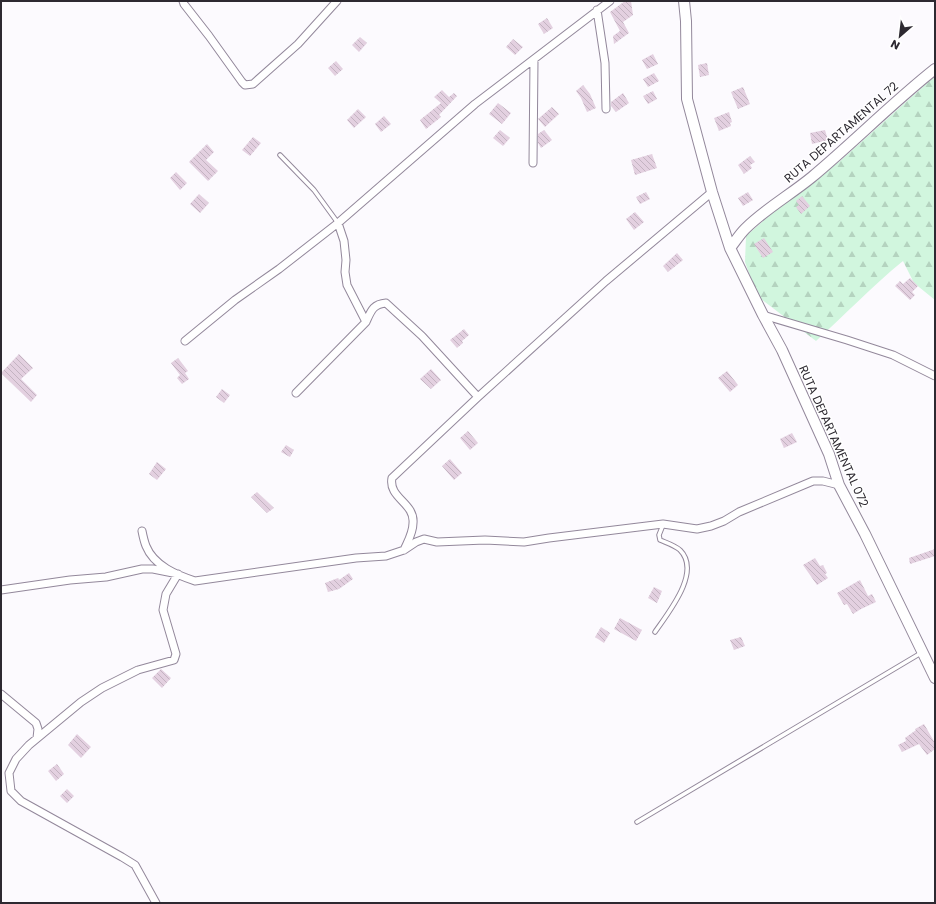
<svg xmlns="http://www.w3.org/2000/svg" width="936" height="904" viewBox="0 0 936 904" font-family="Poppins,sans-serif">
	<defs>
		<pattern id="forest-firs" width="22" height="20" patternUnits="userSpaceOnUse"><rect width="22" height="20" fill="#d1f6de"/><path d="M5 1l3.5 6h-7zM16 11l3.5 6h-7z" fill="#b4d3bf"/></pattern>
		<pattern id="building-back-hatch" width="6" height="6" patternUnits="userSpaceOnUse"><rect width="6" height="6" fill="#e3d0e0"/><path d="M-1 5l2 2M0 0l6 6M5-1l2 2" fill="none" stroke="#c3b3c1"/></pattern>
	</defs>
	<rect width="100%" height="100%" fill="#fcfafe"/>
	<!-- forest -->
	<path fill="url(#forest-firs)" d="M935,76V300L914,283L903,261C872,286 845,315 816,341L757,296L745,262L746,236L771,214L840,161Z"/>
	<!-- building -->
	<path fill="url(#building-back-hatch)" d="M625,1H631L633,15L623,22L629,33L614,44L613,36L620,31L610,12Z
		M547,18L553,28L544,34L538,24Z
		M360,37L367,43L359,52L352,45Z
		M513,39L523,47L515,55L506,47Z
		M653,54L658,64L647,69L642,60Z
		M336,61L343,69L335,76L328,68Z
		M707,63L709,75L700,77L698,65Z
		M654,73L659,81L648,87L643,79Z
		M583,85L590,94L596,108L587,112L581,98L576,91Z
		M743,87L750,104L738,109L731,92Z
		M442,90L449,97L454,93L457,96L439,115L441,117L426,129L420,120L441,103L434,97Z
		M653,91L657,99L648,104L643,96Z
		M623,93L629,103L616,112L611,106V102Z
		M498,103L511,113L502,124L489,114Z
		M552,107L559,114L545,127L538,119Z
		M358,109L366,117L354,128L347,120Z
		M729,112L732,122L730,123L731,126L719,131L714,118Z
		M384,116L391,124L381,132L375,124Z
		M500,130L510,138L503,146L493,138Z
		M544,130L552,140L541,148L538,143V134Z
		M825,130L828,140L812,144L810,133Z
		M253,137L261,143L250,156L242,150Z
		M207,144L214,152L206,160L218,171L208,181L189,162Z
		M652,154L657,168L635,175L631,160Z
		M750,156L755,162L750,165L752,168L744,174L738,165Z
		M176,172L187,183L180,190L170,178Z
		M646,192L650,199L640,204L636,197Z
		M748,192L753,200L743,206L738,198Z
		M199,194L209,203L200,213L190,204Z
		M802,196L810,206L801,214L796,207L799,205L796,201Z
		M635,212L644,222L634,230L626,219Z
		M764,238L773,252L763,258L754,244Z
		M677,253L683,260L668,272L663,266Z
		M910,278L918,286L912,292L915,295L910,300L895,286L900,281L903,284Z
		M464,329L469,335L462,341L463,343L457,348L450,340Z
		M19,354L33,368L21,379L37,395L31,402L1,373Z
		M178,358L188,371L185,373L189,379L182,384L177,378L180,375L171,363Z
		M431,369L441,380L431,389L420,379Z
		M727,371L738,385L730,392L718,378Z
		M222,389L230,395L224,403L216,397Z
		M468,431L478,443L470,450L460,438Z
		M792,433L797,442L784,448L780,439Z
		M286,445L294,450L290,457L281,452Z
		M450,459L462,473L454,480L442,466Z
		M157,462L166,469L157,480L149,474Z
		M257,492L274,508L267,513L251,497Z
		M935,549V556L910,564L909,558Z
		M815,558L820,566L823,565L827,573L825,574L828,578L817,585L803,565Z
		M349,573L353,579L339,589L328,592L325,583L338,578L339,580Z
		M860,580L868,596L872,594L876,602L861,609L853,614L847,604L844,605L837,593Z
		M654,587L662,591L657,603L648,598Z
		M620,618L642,630L636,641L614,629Z
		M601,627L610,633L604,643L595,637Z
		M741,637L745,646L734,650L730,640Z
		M161,669L171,678L162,688L152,678Z
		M924,724L935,743V749L927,755L919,744L902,752L898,745L906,741L905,738L916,730L915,729Z
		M77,734L91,747L81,758L68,745Z
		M57,764L64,774L56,781L48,771Z
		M67,789L74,796L67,803L60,796Z"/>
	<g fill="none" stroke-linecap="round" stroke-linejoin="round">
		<!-- service casing -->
		<g stroke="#93889b" stroke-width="5.5">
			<path id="service" d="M280,155L314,190L338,223
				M655,632C668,613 702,572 680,550C674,545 667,543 660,540L659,535L663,525
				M637,822L921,653"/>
		</g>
		<!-- minor casing -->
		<g stroke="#93889b" stroke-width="9">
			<path id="minor" d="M183,1L184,4L209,36L242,82L245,85L253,84L298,44L337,1
				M597,10L605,63L606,109
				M533,163L534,60
				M338,223L344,241L346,260L345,272L347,285L366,322
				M763,315L847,340L893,355L935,376
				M185,341L235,300L279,269L338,223L475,104L610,1
				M296,393L366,322C371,311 373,304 386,303L422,336L478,397
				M142,531C143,536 144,541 146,546C154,566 177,575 195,581L356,558L386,556L404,550L416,542L424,539L437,542L485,540L524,542L549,538L663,524L697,529L711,526L724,521L739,512L813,481H823L839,485
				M404,550C408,541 413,533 413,523C415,503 388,498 392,478L478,397L606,281L712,192
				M1,590L70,580L106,577L142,569H153L178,574L166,594L163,610L176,654L174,660L138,670L102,688L81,702L29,745L16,759L9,773L11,791L21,801L122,857L135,865L156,903
				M1,694L36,723L38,729L37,738"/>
		</g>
		<!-- secondary casing -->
		<g stroke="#93889b" stroke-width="12">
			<path id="secondary" d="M684,1L686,21L687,99L712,192L730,248L763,315L782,350L829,454L839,485L865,534L935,678
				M730,248C735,242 739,235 745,229C765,209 790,195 812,177C854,142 892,103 935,69"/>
		</g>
		<!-- service -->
		<use href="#service" stroke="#fff" stroke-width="3.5"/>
		<!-- minor -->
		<use href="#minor" stroke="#fff" stroke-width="7"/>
		<!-- secondary -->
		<use href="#secondary" stroke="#fff" stroke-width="10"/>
	</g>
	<g text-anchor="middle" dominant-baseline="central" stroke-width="3" stroke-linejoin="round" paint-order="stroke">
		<!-- street labels -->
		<g font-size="12" fill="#2d2931" stroke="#fff">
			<text transform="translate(841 132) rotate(-41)">RUTA DEPARTAMENTAL 72</text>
			<text transform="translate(834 436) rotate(66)">RUTA DEPARTAMENTAL 072</text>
		</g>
	</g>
	<!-- border -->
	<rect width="936" height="904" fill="none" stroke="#2d2931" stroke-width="4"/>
	<!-- north arrow -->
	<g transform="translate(900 36) rotate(208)" stroke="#ffffff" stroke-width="3" paint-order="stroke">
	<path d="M0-3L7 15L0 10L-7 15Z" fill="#2d2931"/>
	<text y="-6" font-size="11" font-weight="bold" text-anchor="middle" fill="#2d2931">N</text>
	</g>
</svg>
